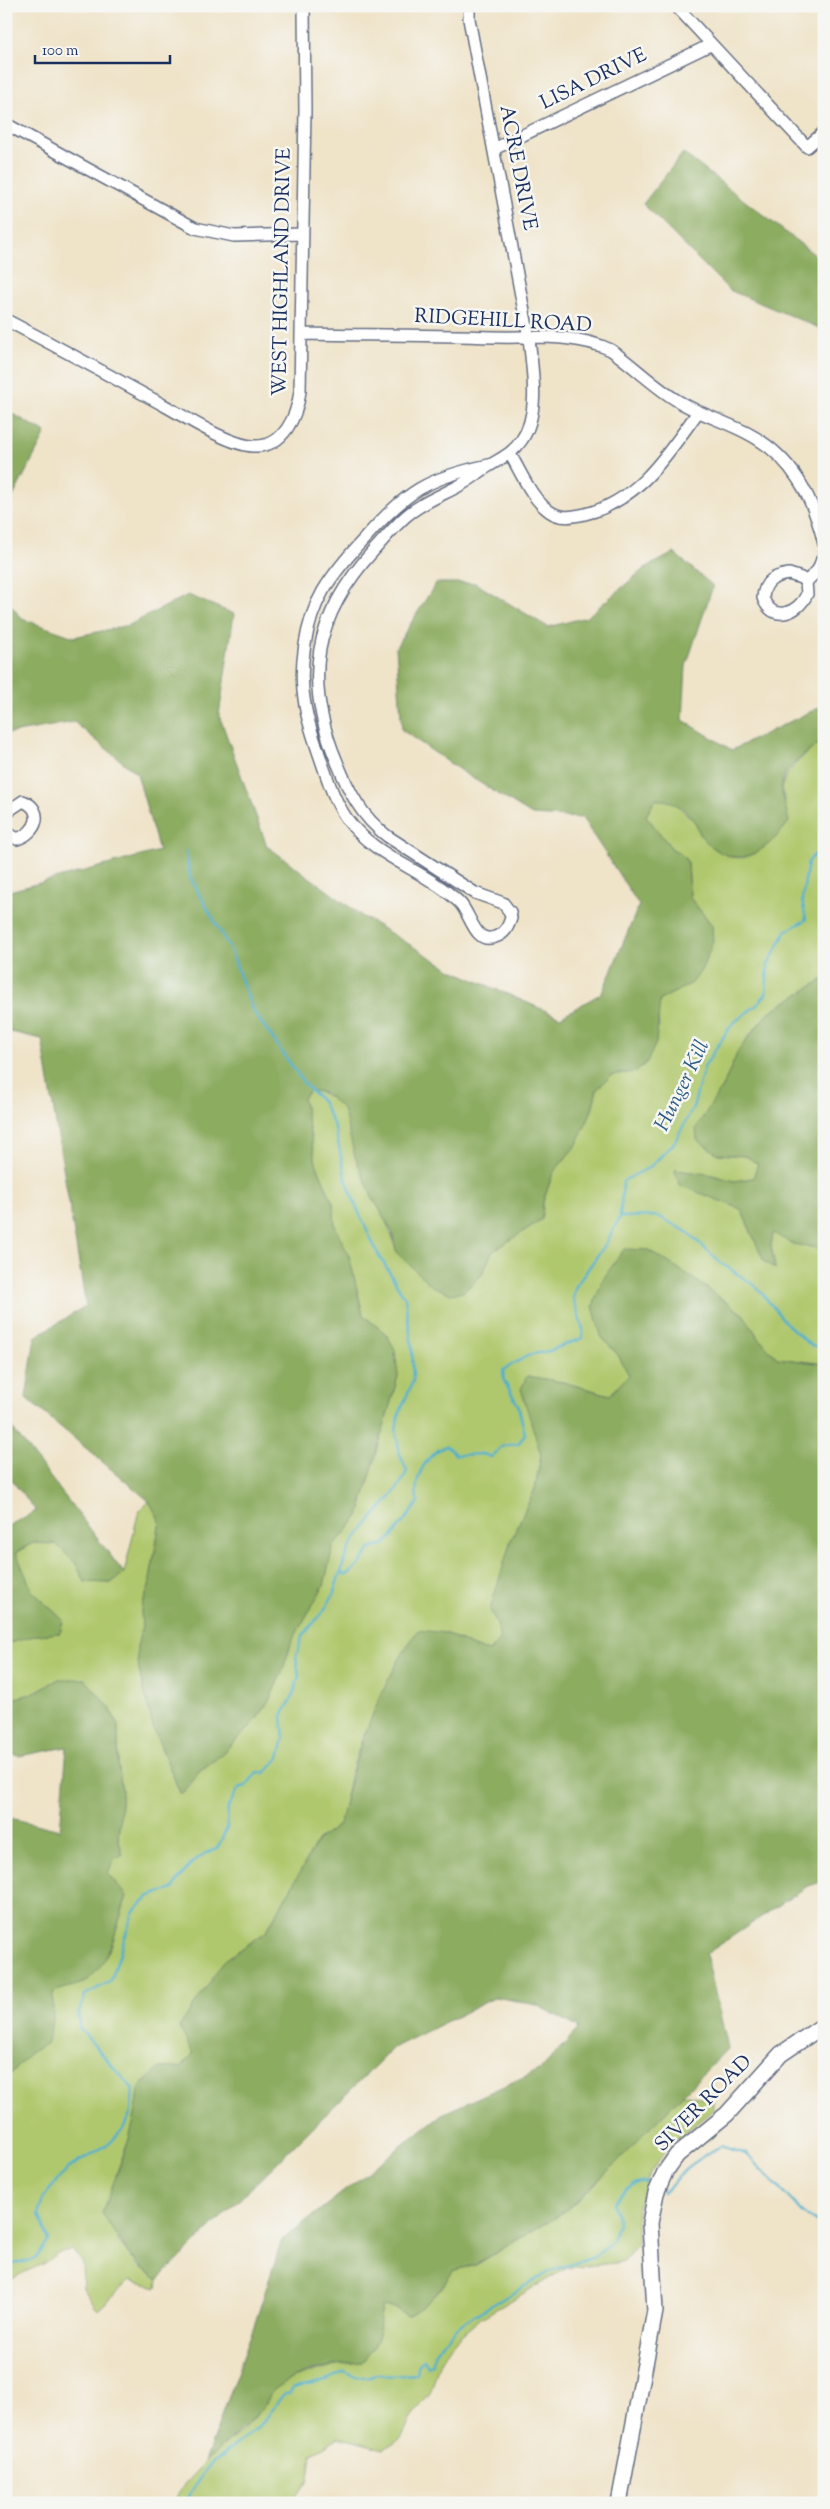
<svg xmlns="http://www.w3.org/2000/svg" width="830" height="2509" viewBox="0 0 830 2509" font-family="'Sorts Mill Goudy',serif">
	<rect width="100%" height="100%" fill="#f6f6f2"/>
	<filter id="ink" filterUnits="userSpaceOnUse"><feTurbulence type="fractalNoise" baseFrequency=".02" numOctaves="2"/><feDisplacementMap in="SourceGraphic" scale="10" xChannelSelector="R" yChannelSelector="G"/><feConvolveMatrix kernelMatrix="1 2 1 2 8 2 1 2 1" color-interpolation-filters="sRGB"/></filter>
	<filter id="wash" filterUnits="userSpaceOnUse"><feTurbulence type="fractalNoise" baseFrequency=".0096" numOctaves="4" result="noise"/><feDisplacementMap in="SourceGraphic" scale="20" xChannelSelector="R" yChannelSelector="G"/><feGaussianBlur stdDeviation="1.12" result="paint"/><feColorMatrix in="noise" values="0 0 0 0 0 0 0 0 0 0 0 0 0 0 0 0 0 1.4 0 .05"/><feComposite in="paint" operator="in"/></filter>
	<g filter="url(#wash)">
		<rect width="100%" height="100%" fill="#efe3c8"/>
		<!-- green -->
		<path fill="#b0c86d" stroke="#667c66" d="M824,740V979L769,1012L747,1038L713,1104L718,1154L746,1156L758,1164L753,1178L735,1181L708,1174L675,1170L716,1199L741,1209L764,1261L775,1268L771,1246L773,1232L793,1244L824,1249V1287L820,1298L824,1300V1364L777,1358L758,1337L744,1315L687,1274L648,1250L601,1336L618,1355L629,1375L610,1395L562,1382L527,1376L534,1429L541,1455L535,1489L511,1540L491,1610L497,1623L500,1640L490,1651L475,1648L445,1633L380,1702L362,1739L350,1777L340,1824L318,1840L266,1932L225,1960L193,2054L181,2067L160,2068L139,2087L138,2106L128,2142L116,2174L118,2241L139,2266L158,2280L157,2287L130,2280L98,2310L83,2288L82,2262L72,2250C53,2252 55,2259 41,2265C25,2272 20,2273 6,2284V2079L30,2053L46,2044L53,1993L63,1987L84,1983L110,1950L127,1896L108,1874L114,1859L123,1854L118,1839L122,1790L118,1763V1725L110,1708L59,1679L31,1694L6,1701V1644L37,1635L60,1633L63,1620L32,1591L15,1553L33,1543L57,1544L76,1564L85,1582L111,1583L124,1573L139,1510L149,1501L160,1521L149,1586L141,1610L142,1627L137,1647L139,1670L154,1730L181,1795L191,1784L199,1771L216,1759L252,1725L267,1705L282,1672L292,1641L324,1585L333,1547L359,1516L398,1376L387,1335L363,1315L349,1256L335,1227L333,1203L316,1163L303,1098L310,1090C323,1092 334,1098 343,1109C349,1117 350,1135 353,1146C362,1184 388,1215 397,1253L481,1276L492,1252L542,1219L543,1202L553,1173L577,1144L592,1110L597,1089L612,1075L626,1073L659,1027L657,1011L660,1000L692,983L712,925L690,898L688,862L680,853L672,849L646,816L655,800L665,799L675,803L694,821L701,836L730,857L743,858L756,853L785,801L781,788C789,765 805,755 824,740Z
			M683,2094L713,2100V2110L669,2146L650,2173L638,2207L637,2244L624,2262L567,2268L481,2318L453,2342L438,2367L430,2394L412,2416L401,2439L384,2449L339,2437L311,2455L308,2480L296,2498L274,2499L264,2503H173L185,2483L205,2462L240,2432L265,2405L272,2391L288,2380L315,2371L340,2364L362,2362L379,2334L378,2320L383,2306L395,2308L407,2316L440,2290L454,2270L476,2265L565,2211L590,2189Z"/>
		<!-- forest -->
		<path fill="#8cac60" stroke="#546e5f" d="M683,153L824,262V330L729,290L643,204Z
			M6,410L46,433L6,510Z
			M674,553L713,586L686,666L683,720L732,750L824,705V740C809,752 784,766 781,787C781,791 788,815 789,822C765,854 734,874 702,837C699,833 698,828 695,823C687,809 671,798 655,800L646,816L672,849L680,853L688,863L690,898L712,925L713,942L702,969L692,983L660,1000L656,1043L647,1062L635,1072L612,1075L597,1089L592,1110L577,1144L553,1173L543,1202L542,1219L492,1252L481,1276L463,1292L451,1294L432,1286L397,1253L392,1232L372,1196L355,1157L343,1109L325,1093L310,1090L303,1098L316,1163L333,1203L335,1226L349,1256L363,1315L387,1335L395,1350L398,1376L359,1516L333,1547L324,1585L292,1641L282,1672L267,1705L252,1725L216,1759L199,1771L181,1795L154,1730L139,1670L137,1647L142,1627L141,1610L149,1586L160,1521L149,1501L26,1398L35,1337L86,1306L42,1039L6,1031V892L159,851L137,774L74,722L6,734V599L22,619L74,637L129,625L188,595L234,614L219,715L267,846L362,916L452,970L560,1017L602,993L639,905L582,818L532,815L464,773L402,730L396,647L436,583H475L548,627L587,617L645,568Z
			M824,979V1249L793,1244L773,1233L771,1246L775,1269L764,1261L741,1209L679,1185L675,1170L708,1174L734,1181L753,1178L758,1164L746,1156L718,1154L697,1140L696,1128L724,1084L738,1051L769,1012Z
			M624,1249L648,1250L687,1274L744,1315L758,1337L777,1358L824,1364V1881L806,1887L706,1954L728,2048L614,2165L565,2211L475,2265L454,2270C440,2290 428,2305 407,2316L395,2308L383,2306C378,2320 381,2323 379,2334C377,2345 369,2354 362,2362C333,2364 297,2371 274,2390C269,2394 268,2401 264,2406C245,2426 226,2444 205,2462L254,2326L282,2240L442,2114L541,2069L579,2028L537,2005L496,1997L393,2048L158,2280C131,2261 119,2241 102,2213C117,2172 136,2131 139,2087L160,2068L181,2067L193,2054L179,2027L225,1960L266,1932L318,1840L340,1824C353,1758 379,1685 418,1630L445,1633L475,1648L490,1651L500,1640L497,1623L490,1610L511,1540L535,1489L541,1455L521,1389L527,1376L562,1382L610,1395L629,1375L618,1355L601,1336L593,1306L603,1279Z
			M6,1420L124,1573L111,1583L85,1582L76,1564L56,1544L33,1543L16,1552L32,1591L63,1620L60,1633L37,1635L6,1644V1527L36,1511L6,1473Z
			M59,1679H85L110,1708L118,1725V1763L122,1790L118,1839L123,1854L114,1859L108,1874L127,1896C116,1925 113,1961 86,1981C77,1987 63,1987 53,1993V2021L46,2044L30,2053L6,2079V1817L60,1830L67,1747L19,1756L6,1753V1701L31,1694Z"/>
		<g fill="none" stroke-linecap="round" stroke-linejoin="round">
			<!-- stream -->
			<path stroke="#4cafcb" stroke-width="2.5" d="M186,851L190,877L231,951L252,1009L306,1086L322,1101L335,1128L345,1175L355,1204L377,1252L405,1298L412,1346L413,1381L398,1417L396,1432L400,1455L407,1471C391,1509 348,1530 341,1573
				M620,1217L658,1216L687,1232L721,1263L757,1287L786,1323L810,1345L824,1348
				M663,2192C675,2185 675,2179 684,2170C695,2160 708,2153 721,2146L746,2154L796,2205C804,2219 815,2217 824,2230
				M6,2265C30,2261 36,2263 49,2240L39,2215L43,2198L67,2169L110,2143L123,2129L131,2112L133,2089L80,2029L78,2016L85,1995L111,1981L133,1912L150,1896L173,1889C183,1872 198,1853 217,1849L227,1828L228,1807L239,1788L246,1786L257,1772L265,1773L279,1758L284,1739L282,1716L291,1700L299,1676L296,1657L302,1637L325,1609L333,1595L340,1573L347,1575L356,1569L370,1549L385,1544L391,1538L418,1503C412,1481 424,1455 446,1446L456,1455L483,1454L492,1457L501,1447L519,1443L525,1434L518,1405L504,1381L503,1370L529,1355L549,1351L583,1338V1329L573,1298L576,1286L607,1242L620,1217L623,1181L650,1167L674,1143L693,1108L704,1067L732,1024L758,1004L766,994L768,965L786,931L806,920L802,900L808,862L824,844
				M186,2503C204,2462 223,2457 255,2430C267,2421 274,2405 284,2394H289L293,2388L329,2379L345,2371L355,2377L367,2378L378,2374L392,2376L416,2374L419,2364L424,2360L428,2367L432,2365L436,2352L444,2341L456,2328L473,2316L553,2270L595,2257L612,2242L618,2223L614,2203C622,2190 639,2175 654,2186"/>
		</g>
	</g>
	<g filter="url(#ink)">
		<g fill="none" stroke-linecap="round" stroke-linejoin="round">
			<!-- street casing -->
			<g stroke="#656e83" stroke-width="14">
				<path id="street" d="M469,6V19L529,338C532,369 541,413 521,441C512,454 501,458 489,466C480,471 473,478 464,483C444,495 423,501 405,517C394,527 384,539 374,550C314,616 302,679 337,762C349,792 361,816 387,836L475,893L503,903L510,912L511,918C508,927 505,934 495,937C474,945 471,913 459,902C425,870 374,857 347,819C334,801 328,780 321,760C315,742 308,724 305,705C298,670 305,622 323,591C335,571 350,554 365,538C407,491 427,478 489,465
					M676,6L807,147L824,132
					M6,124L195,228L234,236L302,234
					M494,149L710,45
					M6,320C60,348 114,378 167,407C188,419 230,445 253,446C284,448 297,416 300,391L305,110L304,6
					M302,334C366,335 430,335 494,337C532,338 576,333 611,350C634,366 654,387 678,401C699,414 724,421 747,433C792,456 813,497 824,544
					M510,454C521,472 531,498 549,511C560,519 572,517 585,514C639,501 668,453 698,412
					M789,574L801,578L806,582L807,594C798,614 772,623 763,598C764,581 774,576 789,574Z
					M806,582L818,570L824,554
					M6,816L11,809L23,801C45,810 37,833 17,839L6,832"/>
			</g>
			<!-- secondary casing -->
			<g stroke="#656e83" stroke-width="18">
				<path id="secondary" d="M619,2503L655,2311L650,2223L656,2193L665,2172L677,2155L727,2114L781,2054L824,2025"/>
			</g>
			<!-- street -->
			<use href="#street" stroke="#fff" stroke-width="11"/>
			<!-- secondary -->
			<use href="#secondary" stroke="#fff" stroke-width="15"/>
		</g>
	</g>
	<g text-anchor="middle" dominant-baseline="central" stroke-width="5" stroke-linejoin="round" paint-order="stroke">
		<!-- street labels -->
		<g font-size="20" fill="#1b2f5e" stroke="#f6f6f2">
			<text transform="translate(594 80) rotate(-26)">LISA DRIVE</text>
			<text transform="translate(517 168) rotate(79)">ACRE DRIVE</text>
			<text transform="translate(283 272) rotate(-89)">WEST HIGHLAND DRIVE</text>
			<text transform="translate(503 322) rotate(3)">RIDGEHILL ROAD</text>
			<text transform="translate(704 2104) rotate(-45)">SIVER ROAD</text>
		</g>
		<!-- water labels -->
		<g font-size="21" font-style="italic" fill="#2c5c84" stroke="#f6f6f2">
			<text transform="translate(683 1086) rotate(-64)">Hunger Kill</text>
		</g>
	</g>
	<!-- margin -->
	<rect width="830" height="2509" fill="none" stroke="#f6f6f2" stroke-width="25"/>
	<!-- scale -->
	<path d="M35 55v8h135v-8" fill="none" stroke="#1b2f5e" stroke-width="2.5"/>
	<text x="42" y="55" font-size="15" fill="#1b2f5e" stroke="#f6f6f2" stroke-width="4" paint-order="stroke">100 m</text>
</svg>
